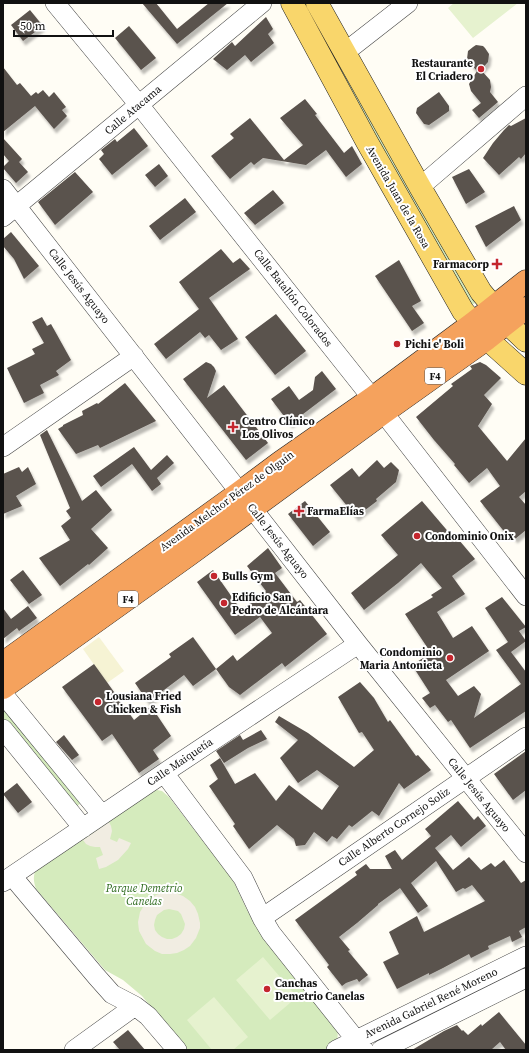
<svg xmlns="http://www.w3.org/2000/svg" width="529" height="1053" viewBox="0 0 529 1053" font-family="'Source Serif 4',serif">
	<defs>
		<filter id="shadow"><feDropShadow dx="2.5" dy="4.5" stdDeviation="1" flood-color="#0004"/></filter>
	</defs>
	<rect width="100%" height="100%" fill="#fffdf5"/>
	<!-- farmland -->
	<path fill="#f6f3d4" d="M99,637L124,671L107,683L83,649Z"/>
	<!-- green -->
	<path fill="#d5ebbd" d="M300,3H306L475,303L470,306Z
		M3,708L81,803L76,807L3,718Z
		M157,790L162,791L169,797L233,880L247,910L259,931L337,1027C339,1043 337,1043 324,1050H187L142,996L123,980L105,970L36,889C33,880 33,875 37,867L149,792Z"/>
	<!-- pitch -->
	<path fill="#e6f2cf" d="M454,3H518L473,38L448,8Z
		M263,957L297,997L270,1020L236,980Z
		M214,997L248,1037L233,1050H212L187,1020Z"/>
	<!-- plaza -->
	<path fill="#f1ede2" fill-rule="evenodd" d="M109,822L111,826L112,831L110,839L117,842L119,838L131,843L128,849L118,860L106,867L99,869L96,858L103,855L100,847H95L90,846L86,844L83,840Z
		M169,892L175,893L183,896L190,901L195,907L198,914L200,923V928L196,938L190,946L184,950L177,953L170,954H162L155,951L146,944L139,931L138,922L140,912L145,904L150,899L156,895L162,893ZM169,909L178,911L181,914L185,924L184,929L181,934L177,937L172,939H167L162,937L158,934L155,930L154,925L155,920L157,915L164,910Z"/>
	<!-- building -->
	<path fill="#5a524d" filter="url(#shadow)" d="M142,3H156L177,29L209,3H228L177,44Z
		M30,10L43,26L23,41L11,25Z
		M266,17L273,29L268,34L274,43L251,62L245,55L227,70L213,59L232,42L235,46Z
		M129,26L156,58L141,70L115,38Z
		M476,45L483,46L485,48L489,54L488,62L481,70L490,80L491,87L490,92L498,102L479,118L472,110L481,103L471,91L469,84L477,71L469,62L467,59L468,51L473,47Z
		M3,67L17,85L20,83L31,96L36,92L38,94L43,90L49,97L54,92L66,107L62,110L67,116L54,129L35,106L3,132Z
		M439,92L449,106V111L429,125L424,124L416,113L417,108Z
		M305,99L317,114L315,115L344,153L352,146L362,164L346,177L326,150L306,165L263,158L254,165L251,162L230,179L211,156L234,138L230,134L250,118L284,160L303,145L280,118Z
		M526,118V153L521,159L519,157L499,175L483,158L493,143L504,130L509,125L511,126Z
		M134,128L148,146L112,175L99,159L104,154L101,150L115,139L117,142Z
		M3,138L22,159L19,162L28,172L16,183L3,168V167L9,161L3,154Z
		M159,164L168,176L155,187L145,175Z
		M469,169L485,192L466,204L452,177Z
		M75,172L93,192L55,225L38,202Z
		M273,190L284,203L255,225L244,213Z
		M185,198L196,212L160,240L149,226Z
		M514,206L521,220L486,247L475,226Z
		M11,232L39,266L24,279L14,259L3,246V239Z
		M221,249L233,263L240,258L250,269L209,298L238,339L221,350L209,335L205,338L200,332L166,359L154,344L199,309L179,282Z
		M399,260L421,301L412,306L424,323L412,331L375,276Z
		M276,314L306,351L275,375L245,337Z
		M42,317L47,326L51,324L71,360L56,371L59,375L40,385L44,393L24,403L7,368L35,354L32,349L44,343L32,322Z
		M206,362L211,364L214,367L216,371L207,398L224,385L268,443L246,460L183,379Z
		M480,362L486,365L501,378L484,395L492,404L478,426L507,461L526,438V491L519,497L526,505V530L515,539L509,531L506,534L480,501L500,486L487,468L469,483L454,465L455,464L434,440L416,417L453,386L451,384L472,369L470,366Z
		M322,371L336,389L290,424L271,399L289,386L299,400L313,390L315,377Z
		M125,383L156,421L100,448L98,445L76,454L58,429L63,426V425L83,415L82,411L97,403L98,404Z
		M47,430L82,501L96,490L112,510L91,529L108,548L89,565L88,564L60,586L39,558L70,540L61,526L71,518L66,511L70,508L40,435Z
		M134,447L151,470L167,455L174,463L157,478L161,484L152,491L132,464L101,487L93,476Z
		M377,460L384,468L391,462L399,470L396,482L376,499L377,501L356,517L330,485L352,468L359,477Z
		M19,467L22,472L28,467L36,484L16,496L22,506L3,514V474Z
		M305,501L330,532L313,546L288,514Z
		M422,501L457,542L459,540L475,559L452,576L465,594L437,612L453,638L472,626L489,651L446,680L458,696L474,686L481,694L474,718L521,684L496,650L508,642L485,608L502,597L526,627L519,631L526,641L511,652L526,672V711L470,748L451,720L448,722L435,705L430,708L422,698L430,693L412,665L431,653L405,614L433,597L431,595L442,588L421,563L398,583L364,610L351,593L398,555L381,535Z
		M268,548L282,568L275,573L297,602L300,600L327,634L285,667L282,663L240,695L229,687L216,669L233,655L237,661L272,633L260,617L235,635L197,582L213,570L241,610L266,591L247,566Z
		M23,570L42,595L29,604L10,580Z
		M28,606L37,618L19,631L17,628L3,639V608L11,619Z
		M193,637L216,669L193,686L184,675L148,702L135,683L171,657L169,654Z
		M94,664L134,720L151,706L171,736L153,750L159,759L139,773L112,734L102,741L62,687Z
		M360,682L374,698L388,722L390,720L416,756L418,755L431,770L404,789L399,783L379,816L372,811L352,827L349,825L337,839L332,836L327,842L314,832L305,845L296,846L294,839L277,825L249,849L233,826L235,824L209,786L218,779L210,765L220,758L235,784L255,773L276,801L289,785L322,810L339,786L317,770L298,783L280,758L298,740L275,722L279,716L308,733L354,767L374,750L362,732L359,733L338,697Z
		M261,730L267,739L248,748L224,763L216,751L240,735L243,740Z
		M64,735L79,755L72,760L56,742Z
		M526,751V790L513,800L494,774Z
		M17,783L32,802L18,813L3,794Z
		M458,801L474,820L478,816L486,826L461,847L451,835L435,848L453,870L469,857L481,870L491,863L495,867L504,860L521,883L526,880V927L519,931L522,937L512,942L510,936L488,946L489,949L471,958L469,954L443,968L429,975V973L397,989L383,962L399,954L389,932L417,916L424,932L485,901L472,885L465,889L463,888L456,892L436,861L411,883L428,906L418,913L400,888L378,904V905L357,923L339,937L350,950L348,951L368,975L359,982L357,979L346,983L342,986L327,967L329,965L295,920L357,875L355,872L366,864L370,869H392L385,856L395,850L402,860L431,836L425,829Z
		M499,1012L526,1045V1050H506L500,1042L491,1050H412L444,1031L457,1025L462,1031L463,1030L468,1035L481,1024L482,1026Z
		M128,1030L145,1050H120L113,1042Z"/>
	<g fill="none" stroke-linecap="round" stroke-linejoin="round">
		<!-- minor casing -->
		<g stroke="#444" stroke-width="20">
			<path id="minor" d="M55,3L144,111L372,398L526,596
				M344,53L408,3
				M420,187L526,96
				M3,189L358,644L526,853
				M3,217L262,3
				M3,447L134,356
				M3,694L102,815
				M3,729L83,828
				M164,773L243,878L262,918L271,933L364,1050
				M12,876L96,976L112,994L135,1006L148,1016L177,1050
				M3,882L164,773L358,644
				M262,918L526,737
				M74,1050L135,1006
				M336,1050L526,956
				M381,1050L526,978"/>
		</g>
		<!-- major casing -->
		<g stroke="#222" stroke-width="23">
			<path id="major" d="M292,3L367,142L463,311L487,339L526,374
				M317,3L420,187L481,292L507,323L526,341"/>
		</g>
		<!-- highway casing -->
		<g stroke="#222" stroke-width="23">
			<path id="highway" d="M3,663L240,492L279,463L372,398L473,323L526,281
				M3,688L189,555L383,413L487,339L526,308"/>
		</g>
		<!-- minor -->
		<use href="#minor" stroke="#fff" stroke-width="19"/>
		<!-- major -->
		<use href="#major" stroke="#f9d66b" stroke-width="22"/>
		<!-- highway -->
		<use href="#highway" stroke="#f5a25d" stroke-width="22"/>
	</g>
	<!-- markers -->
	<g fill="#c4262e" stroke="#fff" stroke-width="1.5">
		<circle cx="481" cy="69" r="4"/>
		<path d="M495 258h4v4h4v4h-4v4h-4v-4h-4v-4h4z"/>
		<circle cx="397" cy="344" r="4"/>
		<path d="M231 421h4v4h4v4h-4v4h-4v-4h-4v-4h4z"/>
		<path d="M297 505h4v4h4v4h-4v4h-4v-4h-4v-4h4z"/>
		<circle cx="417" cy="536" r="4"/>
		<circle cx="214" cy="576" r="4"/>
		<circle cx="224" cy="603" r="4"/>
		<circle cx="450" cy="658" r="4"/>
		<circle cx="98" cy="702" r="4"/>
		<circle cx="267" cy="989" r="4"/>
	</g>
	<g text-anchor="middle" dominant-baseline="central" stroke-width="4" stroke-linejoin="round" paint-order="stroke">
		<!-- shield labels -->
		<g fill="#fff" stroke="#585858" stroke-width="1">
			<rect x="425" y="368" width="20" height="16" rx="3"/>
			<rect x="118" y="591" width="20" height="16" rx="3"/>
		</g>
		<g font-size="10" font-weight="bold" fill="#111">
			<text x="435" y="376">F4</text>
			<text x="128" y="599">F4</text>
		</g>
		<!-- poi labels -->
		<g font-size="11" font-weight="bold" fill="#111" stroke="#fff" text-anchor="start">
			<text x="473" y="63" text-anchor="end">Restaurante<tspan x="473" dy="13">El Criadero</tspan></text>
			<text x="489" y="264" text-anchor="end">Farmacorp</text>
			<text x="405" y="344">Pichi e' Boli</text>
			<text x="242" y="421">Centro Clínico<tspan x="242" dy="13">Los Olivos</tspan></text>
			<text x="307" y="511">FarmaElías</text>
			<text x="425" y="536">Condominio Onix</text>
			<text x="222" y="576">Bulls Gym</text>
			<text x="232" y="597">Edificio San<tspan x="232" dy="13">Pedro de Alcántara</tspan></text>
			<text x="442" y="652" text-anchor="end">Condominio<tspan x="442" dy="13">Maria Antonieta</tspan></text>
			<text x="106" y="696">Lousiana Fried<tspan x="106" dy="13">Chicken &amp; Fish</tspan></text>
			<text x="275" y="983">Canchas<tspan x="275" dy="13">Demetrio Canelas</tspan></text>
		</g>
		<!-- street labels -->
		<g font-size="11" fill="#111" stroke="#fff">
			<text transform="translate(133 110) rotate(-40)">Calle Atacama</text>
			<text transform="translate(398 197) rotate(60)">Avenida Juan de la Rosa</text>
			<text transform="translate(79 286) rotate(52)">Calle Jesús Aguayo</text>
			<text transform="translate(293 298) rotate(52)">Calle Batallón Colorados</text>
			<text transform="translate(227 501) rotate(-36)">Avenida Melchor Pérez de Olguín</text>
			<text transform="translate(278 541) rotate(52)">Calle Jesús Aguayo</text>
			<text transform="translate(180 762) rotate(-34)">Calle Maiquetía</text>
			<text transform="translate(479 795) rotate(51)">Calle Jesús Aguayo</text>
			<text transform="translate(394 827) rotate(-34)">Calle Alberto Cornejo Soliz</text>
			<text transform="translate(431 1003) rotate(-26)">Avenida Gabriel René Moreno</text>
		</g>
		<!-- park labels -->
		<g font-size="11" font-style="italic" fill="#2f6b1f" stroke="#fff">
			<text x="144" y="888">Parque Demetrio<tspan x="144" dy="13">Canelas</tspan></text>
		</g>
	</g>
	<!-- border -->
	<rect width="529" height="1053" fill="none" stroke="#111111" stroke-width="8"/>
	<!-- scale -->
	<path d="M14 30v6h99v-6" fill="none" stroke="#111111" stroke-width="2"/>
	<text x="20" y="30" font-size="12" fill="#111111" stroke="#ffffff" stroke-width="3" paint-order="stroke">50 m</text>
</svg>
